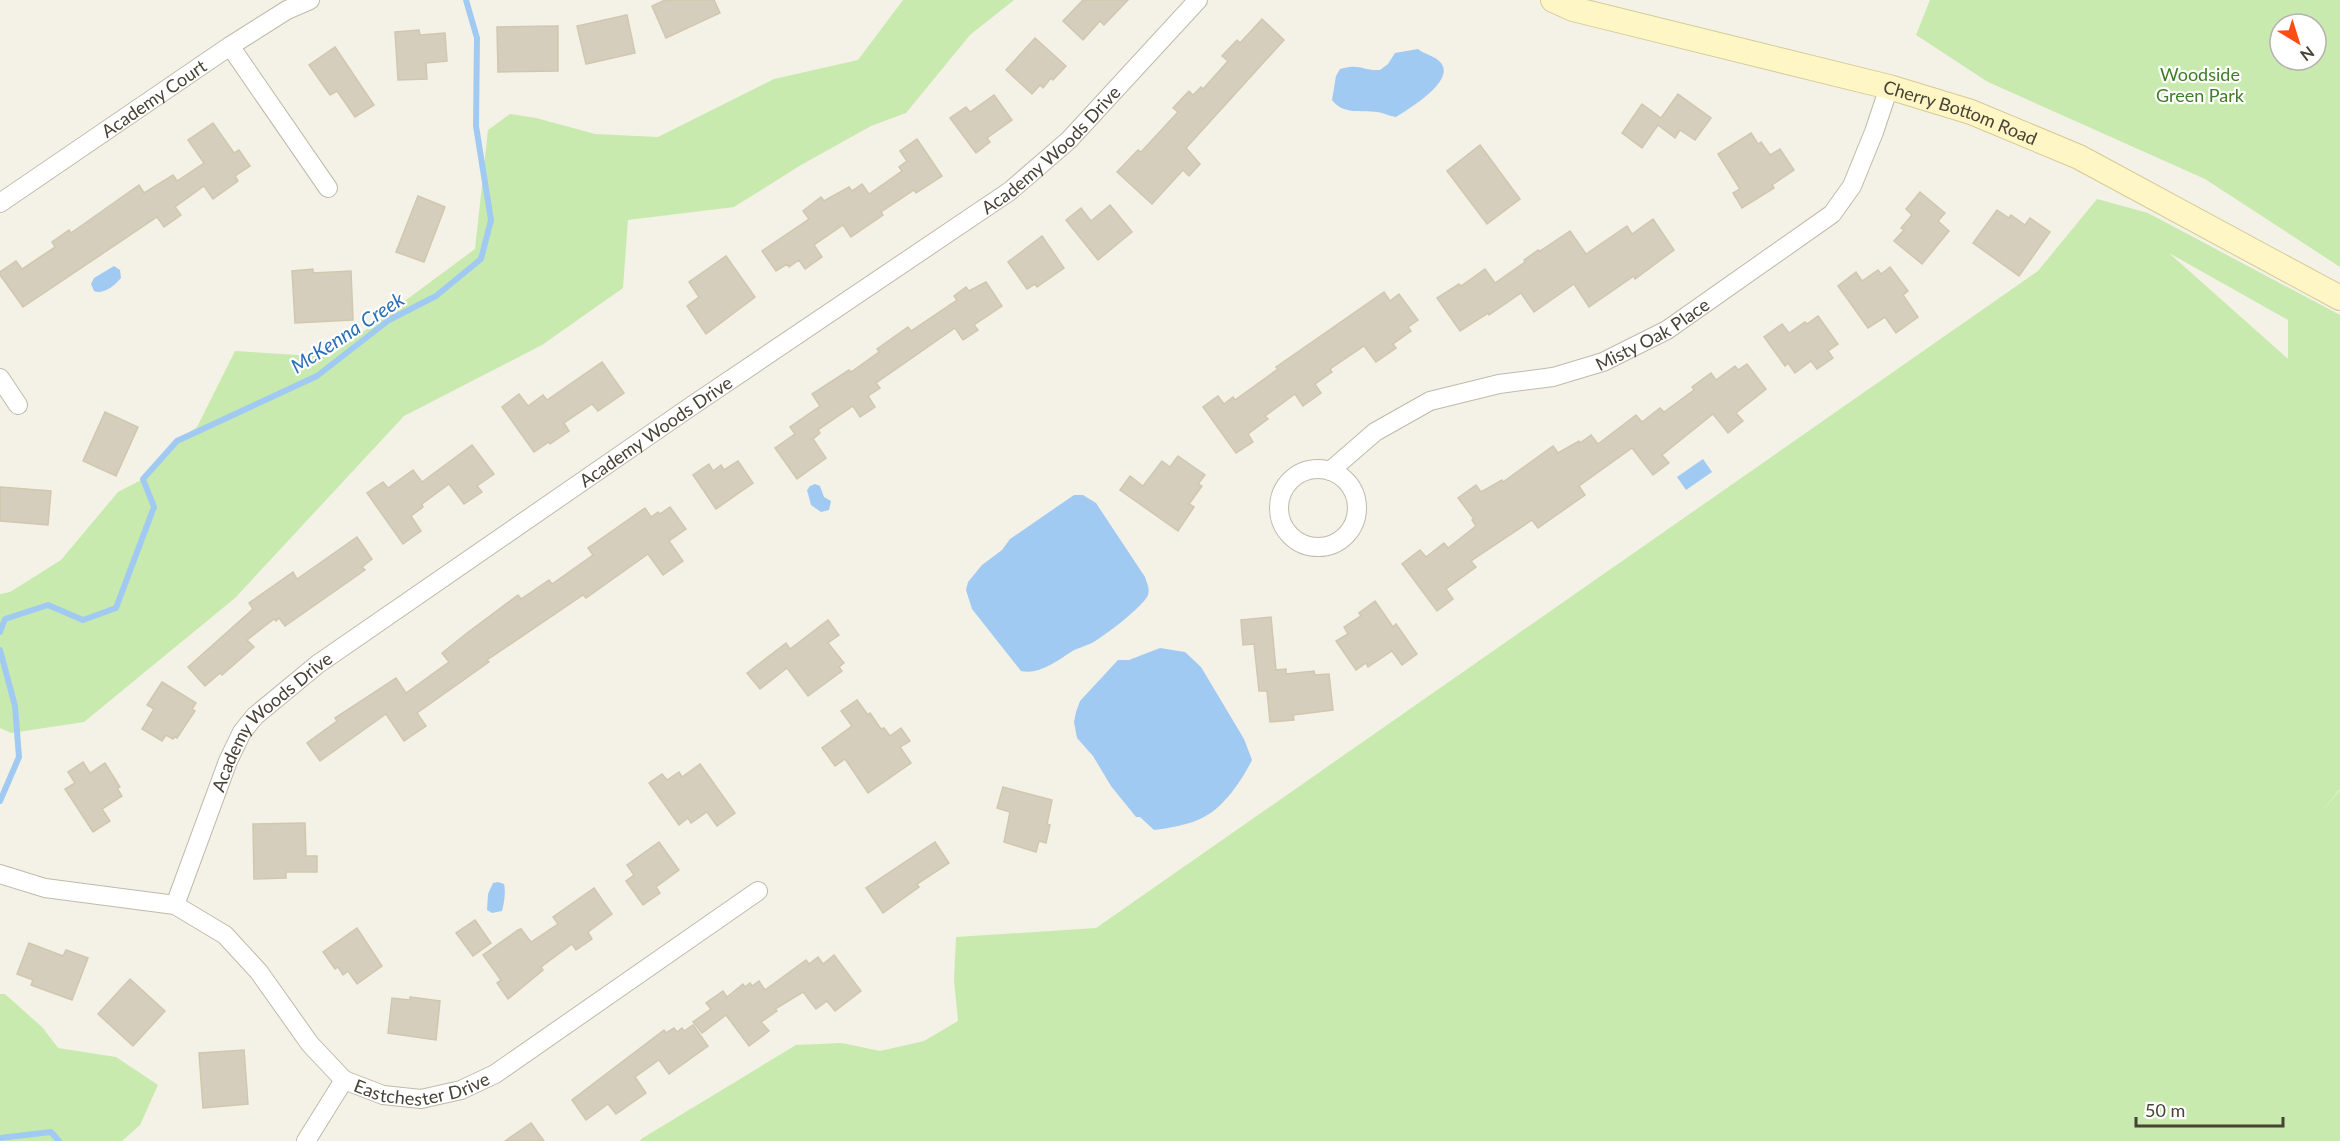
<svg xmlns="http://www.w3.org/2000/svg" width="2340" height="1141" font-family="Lato,sans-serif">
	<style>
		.green { fill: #c9eaae; fill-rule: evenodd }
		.water { fill: #a1caf3 }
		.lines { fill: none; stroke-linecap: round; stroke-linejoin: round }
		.stream { stroke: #a1caf3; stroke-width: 6 }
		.building { fill: #d6cebc; stroke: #d1c7af; stroke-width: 1.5 }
		.minor-casing { stroke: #c0baa9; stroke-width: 20 }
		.secondary-casing { stroke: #d6ca95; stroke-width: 26 }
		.minor { stroke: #fff; stroke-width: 18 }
		.secondary { stroke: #fff6c6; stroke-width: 24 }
		.labels { text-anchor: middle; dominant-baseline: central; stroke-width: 4.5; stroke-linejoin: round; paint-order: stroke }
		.park-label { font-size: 18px; fill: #3f7c26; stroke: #fff }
		.street-label { font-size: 18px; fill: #474235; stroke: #fff }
		.water-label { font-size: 20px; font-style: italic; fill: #2a6fb8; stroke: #fff }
	</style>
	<rect width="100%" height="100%" fill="#f4f1e7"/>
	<g class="green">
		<path d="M903,0H1014L970,35L906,113L871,126L801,165L734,207L628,220L623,288L542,345L404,416L235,598L84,722L11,733L0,728V594L10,592L61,560L118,492L143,479L177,441L197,427L235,351L329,357L475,249L488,130L510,114L536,118L595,134L658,137L774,79L858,60Z"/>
		<path d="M1930,0H2340V267L2205,179L1988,82L1916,35ZM2280,24H2316V60H2280Z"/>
		<path d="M2097,199L2148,213L2340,315V789L2319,815L2340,790V1141H640L641,1139L796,1045L842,1043L880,1051L924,1041L958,1021L954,980L956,937L1096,928L2038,271ZM2169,253L2288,320V358H2287Z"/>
		<path d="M0,994H5L43,1028L58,1048L116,1057L158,1085L140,1125L122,1141H0Z"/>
	</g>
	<g class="water">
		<path d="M1418,49C1424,54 1432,55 1438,60C1461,78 1409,109 1396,117C1389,116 1384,113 1377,112C1361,110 1343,115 1332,100L1336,76L1340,69C1362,63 1361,71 1380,70L1388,64L1395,53Z"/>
		<path d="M114,266L120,270L121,278C115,285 104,295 94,291L91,284L94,278Z"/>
		<path d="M1703,459L1712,472L1686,490L1677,477Z"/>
		<path d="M815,484L820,486L824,497L831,501L829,510L821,512L811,505L807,490L810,486Z"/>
		<path d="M1074,495H1083L1096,503L1145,577C1147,583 1150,589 1148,595C1143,607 1104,636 1092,643C1086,646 1077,648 1071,652C1057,661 1039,675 1021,671L972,609L966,590L968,582L982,565L1002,550L1010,539Z"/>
		<path d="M1160,648L1185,652L1201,667L1244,739L1252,760C1242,780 1225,806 1204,817C1189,825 1170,828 1154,830L1140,817H1136L1111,786L1093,756L1077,738L1074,722L1076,712L1080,701L1118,660H1129Z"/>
		<path d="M498,882L504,884C506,892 504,903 502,911L492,913L487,910L488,894L493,883Z"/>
	</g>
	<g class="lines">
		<g class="stream">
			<path d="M0,632L5,619L48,605L83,620L116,608L154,507L143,479L177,441L317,376L389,320L436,296L481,259L491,220L476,126L477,38L466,0"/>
			<path d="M0,650L15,706L19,757L0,801"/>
			<path d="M0,1138L51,1132L59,1141"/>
		</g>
	</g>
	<g class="building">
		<path d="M665,0H714L720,13L666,38L652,6Z"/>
		<path d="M1083,0H1128L1104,25L1100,21L1083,40L1063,21Z"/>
		<path d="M627,15L635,53L586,64L577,26Z"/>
		<path d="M1262,19L1284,40L1186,148L1200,164L1189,176L1183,170L1152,204L1117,172L1138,150L1141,152L1178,112L1173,108L1189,91L1193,95L1201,87L1203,89L1228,61L1222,56L1237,40L1240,43Z"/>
		<path d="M558,26V71L498,72L497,27Z"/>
		<path d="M419,30L420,35L445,33L447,61L426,63L427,79L398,80L395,32Z"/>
		<path d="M1035,38L1066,66L1053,80L1051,78L1043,88L1040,85L1032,94L1006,70Z"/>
		<path d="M335,47L374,105L355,117L337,91L330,95L309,65Z"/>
		<path d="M1678,94L1711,118L1695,140L1680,130L1675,138L1658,125L1642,148L1622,133L1642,104L1661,118Z"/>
		<path d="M994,95L1012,120L987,138L990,142L976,153L950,118L966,107L970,112Z"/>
		<path d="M213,123L234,153L239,150L250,166L235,176L238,181L213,199L204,186L175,207L181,215L164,227L157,217L23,307L0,275V272L16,261L22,269L55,247L52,242L69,230L71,233L139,185L144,193L173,175L177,181L204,163L188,140Z"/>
		<path d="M1751,133L1758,144L1761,142L1770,155L1780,149L1794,170L1772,185L1774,188L1742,208L1733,193L1740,189L1718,154Z"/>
		<path d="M917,139L942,176L916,193L914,190L881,212L883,215L851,237L843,225L814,245L822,257L805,269L799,260L789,267L787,264L776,271L762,251L809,219L803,211L821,197L824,201L849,187L852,191L862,184L869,194L902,171L899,167L907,161L900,151Z"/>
		<path d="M1480,145L1520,199L1487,224L1447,171Z"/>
		<path d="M1920,192L1945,213L1938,221L1949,231L1922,264L1894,241L1904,230L1901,228L1912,215L1906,209Z"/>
		<path d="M418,196L445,207L424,262L396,252Z"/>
		<path d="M1110,205L1132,232L1098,260L1066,220L1081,208L1091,221Z"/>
		<path d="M1997,210L2009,218L2011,215L2025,225L2030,218L2050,232L2019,276L1973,243Z"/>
		<path d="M1653,219L1674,250L1635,279L1634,276L1589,307L1574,284L1534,312L1521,293L1489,315L1488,313L1460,331L1437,298L1459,284L1461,286L1485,269L1495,283L1525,262L1524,260L1538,250L1540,251L1570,231L1586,254L1627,226L1632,234Z"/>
		<path d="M1042,236L1064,268L1037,287L1035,284L1027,289L1008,262Z"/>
		<path d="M726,256L755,297L706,334L687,306L699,297L689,282Z"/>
		<path d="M1890,267L1908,291L1903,295L1918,317L1896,333L1885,317L1868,328L1838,286L1856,272L1862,281L1878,270L1881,274Z"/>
		<path d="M313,269V273L351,271L353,320L295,323L292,271Z"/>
		<path d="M986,282L1002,306L974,325L978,330L963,340L955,328L876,383L880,388L868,396L875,407L860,417L853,406L818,430L820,433L813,439L826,458L797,479L775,448L795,434L790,427L820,406L812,394L849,370L851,372L879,352L877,349L908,327L911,331L957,300L954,296L966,287L969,291Z"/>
		<path d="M1384,292L1390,301L1399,294L1418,320L1408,327L1411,331L1393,344L1396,348L1376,362L1364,346L1330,369L1332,372L1315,384L1321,393L1303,406L1295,394L1265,416L1268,419L1248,434L1253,442L1236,453L1203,407L1218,396L1224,404L1233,397L1235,400L1278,369L1276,367Z"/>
		<path d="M1818,316L1838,344L1828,351L1833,358L1817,369L1811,361L1795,373L1788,363L1785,366L1764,337L1782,324L1789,333L1805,322L1807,324Z"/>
		<path d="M602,362L624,393L598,411L592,404L564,423L569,431L550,444L549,442L534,452L502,407L519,394L528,406L543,395L547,400Z"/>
		<path d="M1747,364L1766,389L1736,413L1743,421L1728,433L1713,414L1662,455L1669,463L1653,475L1632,448L1579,486L1585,495L1538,528L1532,520L1471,561L1476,567L1446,589L1453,599L1437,611L1402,564L1420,550L1426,557L1444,543L1448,548L1476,526L1472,520L1474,519L1458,498L1476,485L1481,492L1502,480L1503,482L1553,446L1558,453L1579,441L1580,443L1591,435L1598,444L1636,415L1642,422L1660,408L1664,412L1694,390L1692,387L1711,373L1716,380L1735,366L1738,370Z"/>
		<path d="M105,412L138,427L116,476L83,461Z"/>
		<path d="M472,445L494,474L477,486L482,492L464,504L449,484L422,504L423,507L411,516L421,531L403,544L367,493L383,482L388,488L413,470L422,482Z"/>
		<path d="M1178,456L1205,475L1198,484L1202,486L1189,504L1194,507L1178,531L1120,490L1130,476L1143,486L1162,461L1170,467Z"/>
		<path d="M738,461L753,483L716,509L693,475L709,464L713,471L721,465L724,470Z"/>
		<path d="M0,487L51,491L48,525L0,521Z"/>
		<path d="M670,507L686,529L669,541L683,561L663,575L648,554L586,598L583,595L487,660L489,662L417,713L426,726L404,741L386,714L320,761L307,743L337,721L335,718L396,678L406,693L449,662L442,653L467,633L518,595L521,599L549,580L552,584L593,555L588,548L645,508L651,517L658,512L660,514Z"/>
		<path d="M357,537L372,559L362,567L365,570L285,626L279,618L276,621L274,619L247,640L254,647L222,675L220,673L205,686L188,667L253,609L249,603L293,572L297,579Z"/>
		<path d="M1375,601L1393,627L1396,624L1417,654L1402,665L1392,651L1368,667L1366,663L1356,670L1336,641L1348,634L1344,627L1361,616L1359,613Z"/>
		<path d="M1271,617L1276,670L1286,669V674L1314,671L1315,675L1329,674L1333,710L1293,715L1294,720L1270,722L1267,691H1259L1254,644L1243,645L1241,620Z"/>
		<path d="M828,620L839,635L828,643L844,663L839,667L842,671L808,696L787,668L760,689L747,673L786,643L790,649Z"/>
		<path d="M162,682L196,703L192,709L195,711L177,738L175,737L173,739L166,735L162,741L142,729L154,709L147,705Z"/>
		<path d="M857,700L868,715L870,713L881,729L884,728L890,736L901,728L910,741L900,747L911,763L868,793L845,759L835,766L822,748L852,726L841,711Z"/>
		<path d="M83,762L90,773L105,763L120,787L117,788L122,796L102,809L110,821L93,832L65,789L75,783L68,772Z"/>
		<path d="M700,764L735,813L717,826L707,812L691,823L688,818L679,825L649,783L662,774L667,780L679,772L682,777Z"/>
		<path d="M1003,787L1052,800L1047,824L1050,825L1046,843L1039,841L1036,852L1004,842L1010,812L997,808Z"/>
		<path d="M305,823L306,856H317V872H286V878L254,879L253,824Z"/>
		<path d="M659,842L679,870L656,887L660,893L643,905L626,881L634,875L627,865Z"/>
		<path d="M935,842L949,863L917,884L919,887L883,913L866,888Z"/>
		<path d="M594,888L612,914L588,932L592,939L576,950L572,944L541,967L543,970L508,999L497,983L501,980L483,955L518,930L521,929L531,942L558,924L553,917Z"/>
		<path d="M475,920L491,943L473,956L456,933Z"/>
		<path d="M357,928L382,966L357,984L348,971L343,975L338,967L335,969L323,952Z"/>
		<path d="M29,943L63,956L66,950L88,958L72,1000L31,985L33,980L17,974Z"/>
		<path d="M834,955L861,991L835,1011L827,1001L816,1009L803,992L775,1009L777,1011L761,1022L769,1031L749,1046L726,1015L702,1033L693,1022L711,1009L706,1003L723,991L727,997L743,984L745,987L750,983L752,986L759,981L765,990L806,960L809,964L818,957L823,964Z"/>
		<path d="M130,979L165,1011L133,1046L98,1014Z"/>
		<path d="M410,997L440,1001L436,1040L388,1033L392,998L410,1000Z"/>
		<path d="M693,1025L708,1046L669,1074L659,1060L635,1077L646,1093L616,1114L608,1104L586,1120L572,1100L664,1030L666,1033L674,1028L677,1032L682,1028L684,1031Z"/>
		<path d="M244,1050L248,1104L203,1108L199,1053Z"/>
		<path d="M531,1123L544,1141H505Z"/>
	</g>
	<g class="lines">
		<defs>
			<g id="minor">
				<path d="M230,46L328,188"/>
				<path id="s1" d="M0,203L230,46L287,10L310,0"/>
				<path d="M0,378L18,405"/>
				<circle cx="1318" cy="508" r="39"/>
				<path id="s2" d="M1330,471L1375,432L1430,401L1499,384L1553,377L1603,362L1667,330L1832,214L1852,186L1874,132L1889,87"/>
				<path id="s3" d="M0,874L45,888L175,905L225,935L259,972L310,1044L344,1080L383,1095L421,1099L461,1090L495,1074L758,891"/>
				<path id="s4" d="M175,905L228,761L242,732L255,716L318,664L693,405L1010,191L1069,140L1198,0"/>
				<path d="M306,1141L344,1080"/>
			</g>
			<g id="secondary">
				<path id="s5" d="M1553,0L1573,9L1889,87L1971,112L2079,157L2340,298"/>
			</g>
		</defs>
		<use href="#minor" class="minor-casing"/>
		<use href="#secondary" class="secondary-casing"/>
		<use href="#minor" class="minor"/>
		<use href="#secondary" class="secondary"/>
	</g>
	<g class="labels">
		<g class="park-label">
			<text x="2200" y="74">Woodside<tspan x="2200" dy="21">Green Park</tspan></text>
		</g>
		<g class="street-label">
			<text stroke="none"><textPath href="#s1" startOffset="186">Academy Court</textPath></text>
			<text stroke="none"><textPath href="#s5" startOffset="423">Cherry Bottom Road</textPath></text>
			<text stroke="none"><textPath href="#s4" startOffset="1184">Academy Woods Drive</textPath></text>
			<text stroke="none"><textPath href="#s2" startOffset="357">Misty Oak Place</textPath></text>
			<text stroke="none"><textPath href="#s4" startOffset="698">Academy Woods Drive</textPath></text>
			<text stroke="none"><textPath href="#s4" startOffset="212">Academy Woods Drive</textPath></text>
			<text stroke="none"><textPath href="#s3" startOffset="506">Eastchester Drive</textPath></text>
		</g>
		<g class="water-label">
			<text transform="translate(347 332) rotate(-33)">McKenna Creek</text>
		</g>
	</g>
	<g transform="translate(2298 42) rotate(142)"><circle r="28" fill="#ffffff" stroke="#b5b3ae" stroke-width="1.5"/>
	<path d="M0-4.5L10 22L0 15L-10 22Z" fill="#ff4c13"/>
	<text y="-9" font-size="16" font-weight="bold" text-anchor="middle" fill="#474235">N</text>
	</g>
	<path d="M2136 1117v9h147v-9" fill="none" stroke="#474235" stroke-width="3"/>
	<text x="2145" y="1117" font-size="18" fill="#474235" stroke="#ffffff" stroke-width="4.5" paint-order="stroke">50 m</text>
</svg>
